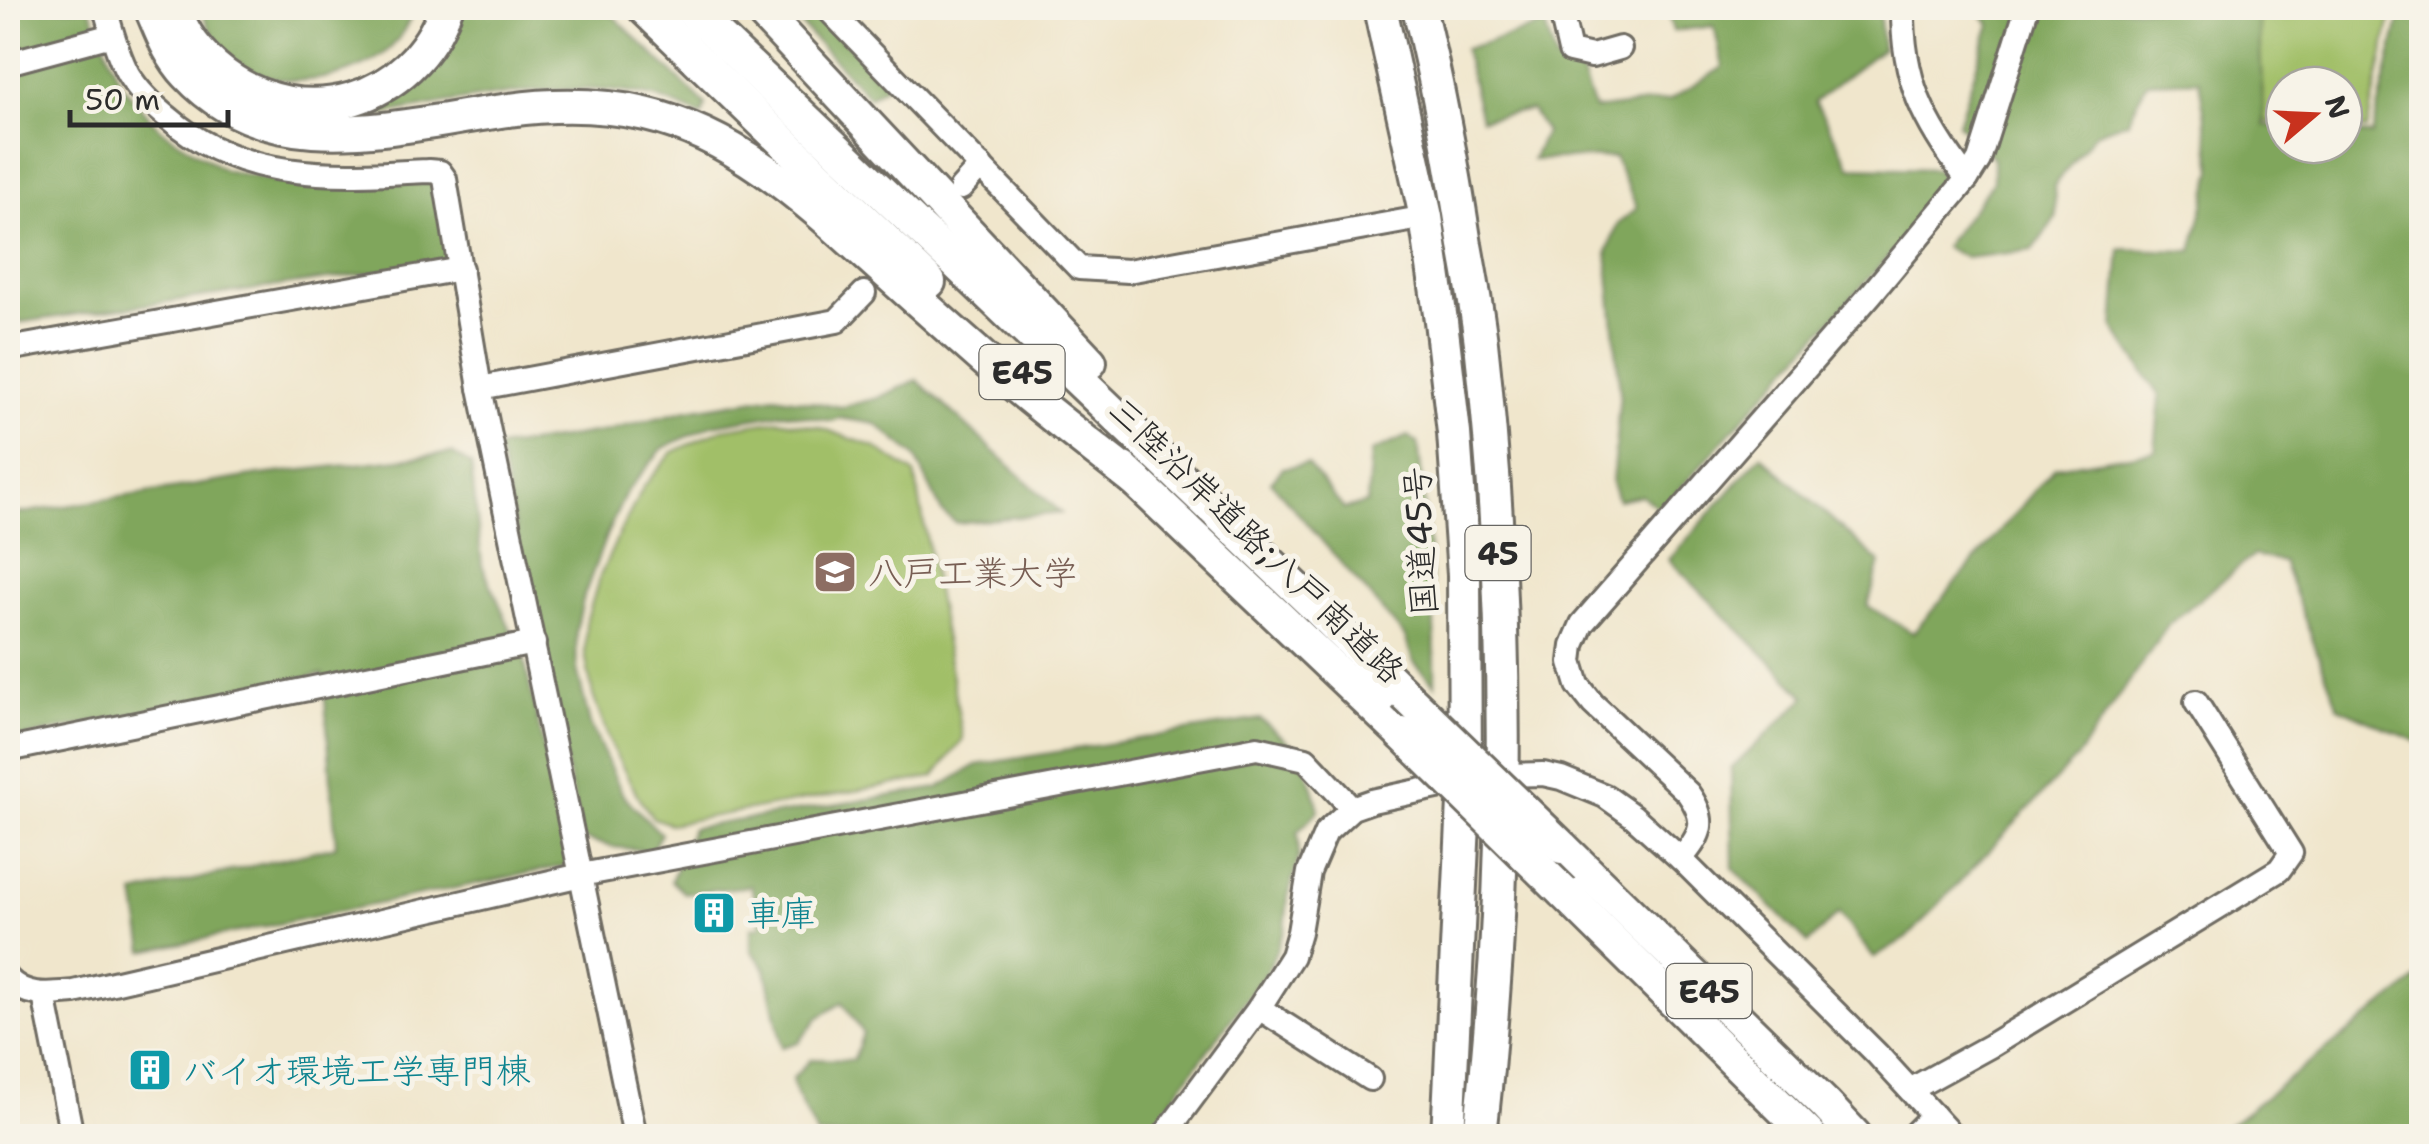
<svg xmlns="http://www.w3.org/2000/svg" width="2429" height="1144" font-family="'Shantell Sans','Klee One',sans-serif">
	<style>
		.green { fill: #a1bf67; stroke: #667549; stroke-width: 2.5 }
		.forest { fill: #80a65c; stroke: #566844; stroke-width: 2.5 }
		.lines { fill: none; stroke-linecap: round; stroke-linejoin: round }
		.minor-casing { stroke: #706c63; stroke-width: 28 }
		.highway-casing { stroke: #706c63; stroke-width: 38 }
		.minor { stroke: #fff; stroke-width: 22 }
		.highway { stroke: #fff; stroke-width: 32 }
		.highway-bridge-casing { stroke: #706c63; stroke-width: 38; stroke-linecap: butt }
		.highway-bridge { stroke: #fff; stroke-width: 32 }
		.labels { text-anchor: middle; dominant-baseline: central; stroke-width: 10; stroke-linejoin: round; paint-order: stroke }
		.shield { fill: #f7f3e8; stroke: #686764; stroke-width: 2.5 }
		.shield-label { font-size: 32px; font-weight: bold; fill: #2b2b2b }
		.street-label { font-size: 35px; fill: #2b2b2b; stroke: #f7f3e8 }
		.education-label { font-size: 35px; fill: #785e54; stroke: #f7f3e8; text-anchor: start }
		.culture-label { font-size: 35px; fill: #0d838f; stroke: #f7f3e8; text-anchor: start }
	</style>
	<rect width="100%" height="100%" fill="#f7f3e8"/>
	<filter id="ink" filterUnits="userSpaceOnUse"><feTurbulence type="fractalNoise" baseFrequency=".01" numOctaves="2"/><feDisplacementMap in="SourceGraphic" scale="20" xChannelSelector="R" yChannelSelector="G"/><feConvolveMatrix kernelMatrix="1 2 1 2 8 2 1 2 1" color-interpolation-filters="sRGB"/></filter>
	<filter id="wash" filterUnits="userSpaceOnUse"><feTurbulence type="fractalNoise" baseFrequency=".0048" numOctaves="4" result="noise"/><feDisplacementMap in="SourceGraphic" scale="40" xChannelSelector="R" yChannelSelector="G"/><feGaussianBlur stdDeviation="2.25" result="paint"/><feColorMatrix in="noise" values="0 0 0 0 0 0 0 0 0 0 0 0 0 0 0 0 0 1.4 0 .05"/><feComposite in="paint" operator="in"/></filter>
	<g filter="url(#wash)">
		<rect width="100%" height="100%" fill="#f0e6cc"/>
		<g class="green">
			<path d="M2244,8H2393L2367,130L2344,128V85H2284V123L2245,120Z"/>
			<path d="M779,420L819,427L875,447L915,474L963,739L934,777L670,824L653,818L639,798L612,748L593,696L585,654L586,622L600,576L620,532L644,486L673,452L722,429Z"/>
		</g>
		<g class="forest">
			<path d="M8,8H90L121,84L160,129L224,170L300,186L435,182L450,262L8,324Z"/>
			<path d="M201,8H415C410,19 404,32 396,42C368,76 293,92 253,71C227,58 209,35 201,8Z"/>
			<path d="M462,8H605L706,105L702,116C683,109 663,98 644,95C553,78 458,102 368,117V106Z"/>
			<path d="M785,8H813L887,85L869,97Z"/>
			<path d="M1667,8H1880L1882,49L1815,101L1851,167L1936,169L1950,188L1661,510L1642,495L1618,500L1612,483L1620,392L1607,252L1618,224L1637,208L1614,157L1532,160L1545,132L1531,110L1481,119L1464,49L1545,25L1556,61L1581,71L1594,110L1670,100L1723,67L1714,26L1673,31Z"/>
			<path d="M1975,8H2258L2264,125L2284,127V145H2344V133L2372,135L2402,8H2421V757L2420,743L2338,707L2283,562L2254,555L2169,624L2078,756L1907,938L1874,958L1839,913L1808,943L1733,868L1731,769L1806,697L1669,560L1761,455L1880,563L1868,606L1913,633L2055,467L2155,451L2160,396L2114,328L2120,249L2192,251L2213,170L2199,80L2147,82L2128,121L2095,133L2054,186L2056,217L2033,250L1966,258L1944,247L1993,181V158L1958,124L1990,24Z"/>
			<path d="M917,380L1061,513L956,523L942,512L915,456L876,424L839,418L832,421L784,413L712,425L663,448L627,491L606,536L584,596L576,631L577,669L590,724L623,795L661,834L651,851L613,847L582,839L498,448L607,431L687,410L775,396L842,407L878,398Z"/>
			<path d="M1408,436L1418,443C1427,524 1436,603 1435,685L1413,661L1405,637L1271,482L1283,468L1307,464L1344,509L1367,503L1371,452Z"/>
			<path d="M452,453L471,465L482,565L524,659L569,865L144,951L135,894L336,846L323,674L8,741V523L9,515L259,475Z"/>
			<path d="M1260,719L1298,750L1313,787L1319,810L1298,832L1299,856L1288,897L1285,930L1267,971L1144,1136H817C809,1116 796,1100 792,1079L811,1059L854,1060L863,1033L843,1002L818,1018L799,1042L782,1047L766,969L751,950V928L761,926L751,886L684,893L671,881L692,828L938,788L977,765Z"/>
			<path d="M2421,976V1136H2215Z"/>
		</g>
	</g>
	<g filter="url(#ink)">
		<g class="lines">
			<defs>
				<g id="minor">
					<path d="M105,8C111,29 117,54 128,74C138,91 155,107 170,119C243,183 339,176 429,171L440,172L445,179L480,388L635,1136"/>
					<path d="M827,8L1079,268L1128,271L1426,217"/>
					<path d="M1560,8L1570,51L1592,56L1620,48"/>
					<path d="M1903,8C1902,80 1924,123 1967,179"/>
					<path d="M8,63L112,35"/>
					<path d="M961,188L981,166"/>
					<path d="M8,349L461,269"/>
					<path d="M480,388L837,321L864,293"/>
					<path d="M8,750L534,643"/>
					<path d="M1681,859C1702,834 1708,821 1688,793L1593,704L1578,685L1571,662L1573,645L1582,624L1871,294L1967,179L1979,160L2027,8"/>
					<path d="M8,979C26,998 50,994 74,992L581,875L1257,748L1306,759L1352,808"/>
					<path d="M44,995L72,1136"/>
					<path d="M1259,1008L1370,1079"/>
					<path d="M1910,1090L1990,1046L2279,870L2291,853L2196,702"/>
					<path d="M1164,1136L1259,1008L1292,956L1299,932L1309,872L1326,832L1352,808L1372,801L1465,781L1504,775L1543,774L1561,778L1605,796L1633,816L1681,859L1877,1054L1952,1136"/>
					<path d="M1912,1136L1933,1115"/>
				</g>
				<g id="highway">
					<path d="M151,8C161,31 169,55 187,74C272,166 402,124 509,110C553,104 601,104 645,114C732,134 801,195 866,254C905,289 944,324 984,359C1033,402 1086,442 1137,482"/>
					<path d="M175,8C182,35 202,58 224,75C304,134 413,102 446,8"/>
					<path d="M644,8L929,282"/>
					<path d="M689,8L1317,608L1405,695"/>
					<path d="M758,8L1090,362"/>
					<path d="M1380,8L1426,217L1441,321L1454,433L1464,575L1465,781L1448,1136"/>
					<path d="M1419,8C1438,86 1453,166 1465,245C1471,278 1477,310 1481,343C1510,606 1510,873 1480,1136"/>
					<path d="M1123,469L1402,734"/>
					<path d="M1562,847L1825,1104L1855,1136"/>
					<path d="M1563,892L1810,1136"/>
				</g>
			</defs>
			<use href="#minor" class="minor-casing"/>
			<use href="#highway" class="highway-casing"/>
			<use href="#minor" class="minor"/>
			<use href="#highway" class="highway"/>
			<defs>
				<g id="highway-bridge">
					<path d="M1405,695L1562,847"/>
					<path d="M1402,734L1563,892"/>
				</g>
			</defs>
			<use href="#highway-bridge" class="highway-bridge-casing"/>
			<use href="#highway-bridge" class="highway-bridge"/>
		</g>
	</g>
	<defs>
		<symbol id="university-square" viewBox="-11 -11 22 22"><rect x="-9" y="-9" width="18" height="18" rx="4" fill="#8d6e63" stroke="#f7f3e8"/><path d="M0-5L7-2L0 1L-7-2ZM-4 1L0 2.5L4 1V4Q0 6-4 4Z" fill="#fff"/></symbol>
		<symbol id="building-square" viewBox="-11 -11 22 22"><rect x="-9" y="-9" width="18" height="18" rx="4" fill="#0f9aa8" stroke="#f7f3e8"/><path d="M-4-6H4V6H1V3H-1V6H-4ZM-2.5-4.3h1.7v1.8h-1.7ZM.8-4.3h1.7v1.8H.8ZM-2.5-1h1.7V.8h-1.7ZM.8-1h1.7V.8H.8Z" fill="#fff"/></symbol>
	</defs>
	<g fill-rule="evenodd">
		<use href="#university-square" x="810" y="547" width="50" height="50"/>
		<use href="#building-square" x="689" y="888" width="50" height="50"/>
		<use href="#building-square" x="125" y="1045" width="50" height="50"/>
	</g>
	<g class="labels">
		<g class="shield">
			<rect x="979.5" y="345" width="85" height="54" rx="8"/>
			<rect x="1465.5" y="526" width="65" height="54" rx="8"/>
			<rect x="1666.5" y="964" width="85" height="54" rx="8"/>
		</g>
		<g class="shield-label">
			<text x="1022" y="372">E45</text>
			<text x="1498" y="553">45</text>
			<text x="1709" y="991">E45</text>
		</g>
		<g class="street-label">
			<text transform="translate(1257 540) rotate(44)">三陸沿岸道路;八戸南道路</text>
			<text transform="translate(1420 541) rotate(-93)">国道45号</text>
		</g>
		<g class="education-label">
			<text x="868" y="572">八戸工業大学</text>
		</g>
		<g class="culture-label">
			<text x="746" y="913">車庫</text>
			<text x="182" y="1070">バイオ環境工学専門棟</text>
		</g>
	</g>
	<rect width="2429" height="1144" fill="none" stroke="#f7f3e8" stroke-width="40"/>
	<g transform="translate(2314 115) rotate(71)"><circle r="48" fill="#f7f3e8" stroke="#a5a39c" stroke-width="2.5"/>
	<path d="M0-8L18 38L0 25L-18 38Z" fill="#c8321e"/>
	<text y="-15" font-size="28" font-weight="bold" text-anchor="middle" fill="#2b2b2b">N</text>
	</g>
	<path d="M70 110v15h158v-15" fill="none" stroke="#2b2b2b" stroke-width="5"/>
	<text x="85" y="110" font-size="30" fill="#2b2b2b" stroke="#f7f3e8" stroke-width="8" paint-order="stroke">50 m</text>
</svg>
